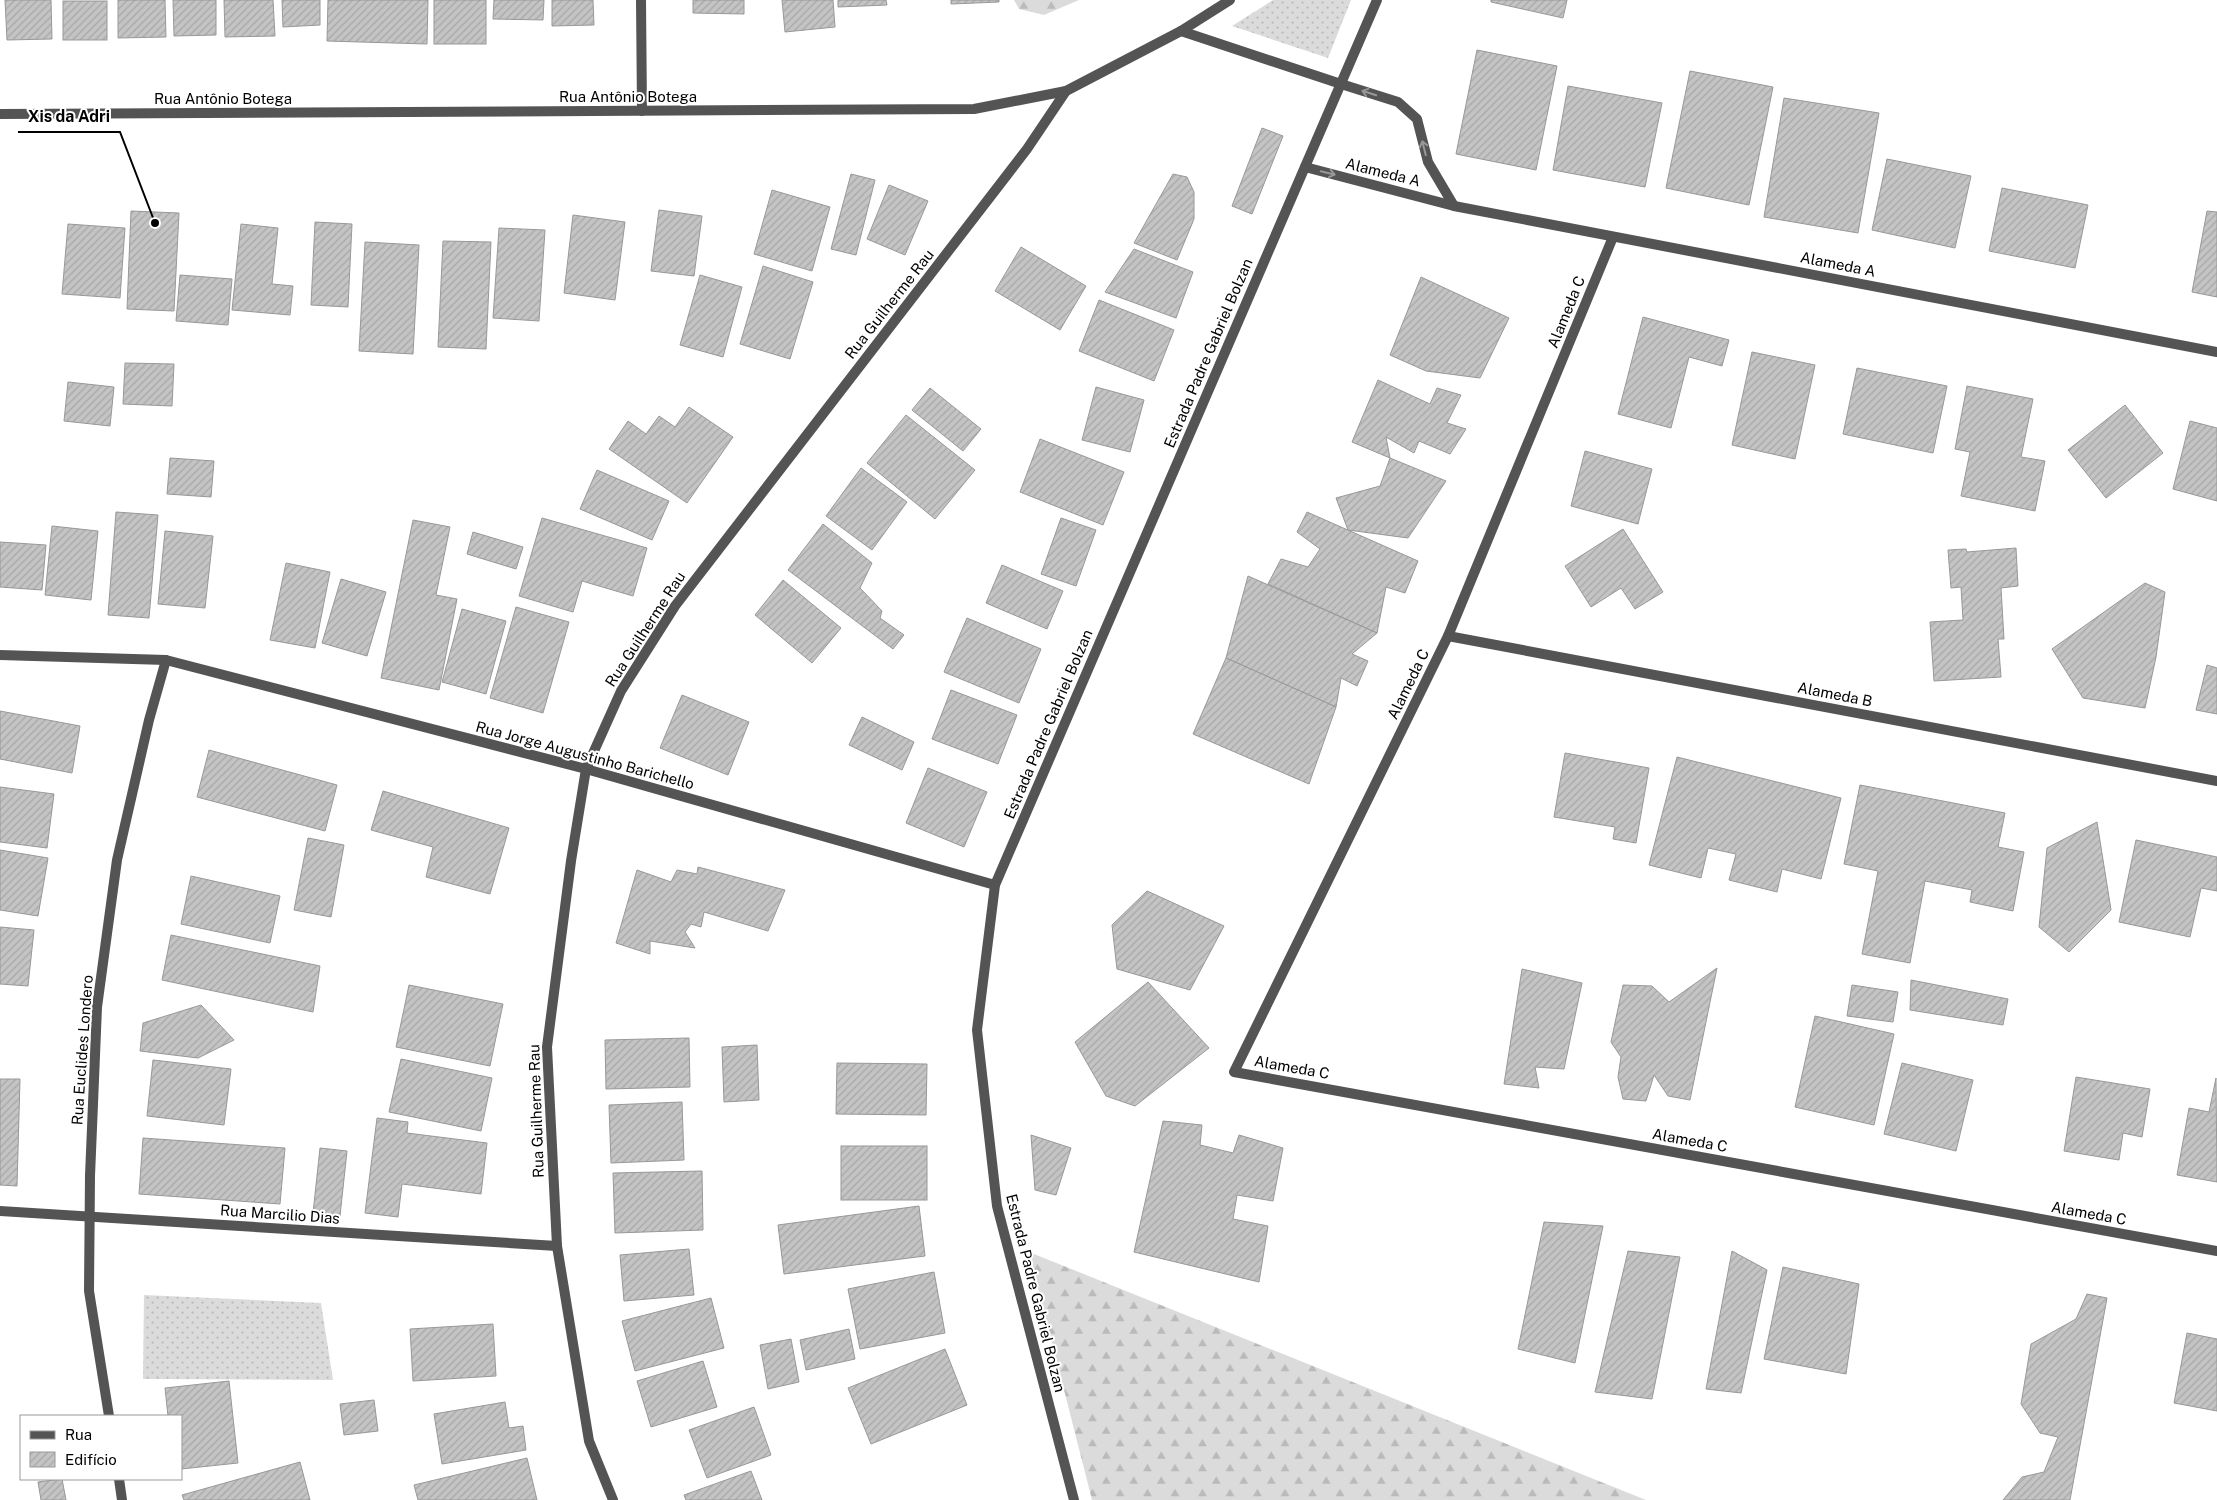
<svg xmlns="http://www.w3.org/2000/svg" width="2217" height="1500" font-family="'Public Sans',sans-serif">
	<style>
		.grass { fill: url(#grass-dots) }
		.forest { fill: url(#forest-firs) }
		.building { fill: url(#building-hatch); stroke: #989898 }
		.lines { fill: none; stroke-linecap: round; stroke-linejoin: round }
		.service { stroke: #545454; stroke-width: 10 }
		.minor { stroke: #545454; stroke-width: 10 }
		.tertiary { stroke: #545454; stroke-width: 10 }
		.oneway { stroke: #989898 }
		.labels { text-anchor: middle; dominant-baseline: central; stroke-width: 4; stroke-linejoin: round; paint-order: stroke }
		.street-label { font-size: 15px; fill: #000; stroke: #fff }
		.leader { fill: none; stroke: #000; stroke-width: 2 }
		.callout-dot { fill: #000; stroke: #fff; stroke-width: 2 }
		.callout-label { font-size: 16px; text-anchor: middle; font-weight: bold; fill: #000; stroke: #fff; stroke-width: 4; stroke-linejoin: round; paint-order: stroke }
	</style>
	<defs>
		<pattern id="grass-dots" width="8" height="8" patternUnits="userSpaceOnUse" patternTransform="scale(1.25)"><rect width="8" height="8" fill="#dbdbdb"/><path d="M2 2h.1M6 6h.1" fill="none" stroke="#bababa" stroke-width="1.8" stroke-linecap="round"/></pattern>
		<pattern id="forest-firs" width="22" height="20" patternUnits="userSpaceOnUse" patternTransform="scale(1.25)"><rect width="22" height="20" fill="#dbdbdb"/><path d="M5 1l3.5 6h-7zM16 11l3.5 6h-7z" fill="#bababa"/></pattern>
		<pattern id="building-hatch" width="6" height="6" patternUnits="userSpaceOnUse" patternTransform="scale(1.25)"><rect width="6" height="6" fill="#c4c4c4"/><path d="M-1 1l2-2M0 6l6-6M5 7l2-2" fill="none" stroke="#a7a7a7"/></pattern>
	</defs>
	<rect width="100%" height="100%" fill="#fff"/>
	<g class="grass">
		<path d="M1273,0H1351L1328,58L1232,26Z"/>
		<path d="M144,1295L321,1303L333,1380L143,1379Z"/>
	</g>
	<g class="forest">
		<path d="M1014,0H1079L1044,15L1019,9Z"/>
		<path d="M1029,1252L1646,1500H1092Z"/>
	</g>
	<g class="building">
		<path d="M5,0H51L52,39L7,40Z"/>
		<path d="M118,0H165L166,37L118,38Z"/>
		<path d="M173,0H216V35L174,36Z"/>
		<path d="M224,0H273L275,36L225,37Z"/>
		<path d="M282,0H320V25L283,27Z"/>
		<path d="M328,0H428L427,44L327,41Z"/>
		<rect x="434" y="0" width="52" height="44"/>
		<path d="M494,0H544L543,20L493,19Z"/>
		<path d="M552,0H593L594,25L552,26Z"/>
		<path d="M693,0H744V14L693,13Z"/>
		<path d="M782,0H833L835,27L785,32Z"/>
		<path d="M838,0H886L887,5L838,7Z"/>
		<path d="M951,0H999V2L951,4Z"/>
		<path d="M1491,0H1567L1563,18L1491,2Z"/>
		<rect x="63" y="1" width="44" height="39"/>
		<path d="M1477,50L1557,66L1536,170L1456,154Z"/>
		<path d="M1690,71L1773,87L1749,205L1666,188Z"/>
		<path d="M1568,86L1662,103L1645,187L1553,170Z"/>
		<path d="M1784,98L1879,113L1858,233L1764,217Z"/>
		<path d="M1262,128L1283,136L1252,214L1232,206Z"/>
		<path d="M1887,159L1971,176L1955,248L1872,230Z"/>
		<path d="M851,174L875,180L856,255L831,249Z"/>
		<path d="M1173,174L1187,177L1194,192V219L1177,260L1134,243Z"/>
		<path d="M889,185L928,201L905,255L867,239Z"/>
		<path d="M2002,188L2088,205L2075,268L1989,251Z"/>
		<path d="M772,190L830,207L812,271L754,254Z"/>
		<path d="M659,210L702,216L694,276L651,271Z"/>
		<path d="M131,211L179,213L174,311L127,309Z"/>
		<path d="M2207,211L2217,212V297L2192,292Z"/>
		<path d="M573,215L625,222L615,300L564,293Z"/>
		<path d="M315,222L352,224L348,307L311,305Z"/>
		<path d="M68,224L125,228L120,298L62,294Z"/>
		<path d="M241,224L278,228L272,284L293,286L290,315L232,310Z"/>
		<path d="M499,228L545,230L539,321L493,318Z"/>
		<path d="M443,241L491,242L486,349L438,347Z"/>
		<path d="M365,242L419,245L413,354L359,351Z"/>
		<path d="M1021,247L1086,286L1060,330L995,291Z"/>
		<path d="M1134,249L1193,272L1176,318L1105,292Z"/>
		<path d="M763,266L813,282L790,359L740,344Z"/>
		<path d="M180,275L232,279L228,325L176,321Z"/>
		<path d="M700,275L742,287L723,357L680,345Z"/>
		<path d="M1421,277L1509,318L1480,378L1426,371L1390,355Z"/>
		<path d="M1099,300L1174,330L1154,381L1079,351Z"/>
		<path d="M1643,317L1729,340L1722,366L1689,357L1671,428L1618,414Z"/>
		<path d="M1752,352L1815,365L1795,459L1732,445Z"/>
		<path d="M125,363L174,364L172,406L123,404Z"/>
		<path d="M1857,368L1947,386L1933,453L1843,434Z"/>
		<path d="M1378,380L1430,404L1437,388L1461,395L1447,423L1466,429L1450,454L1419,441L1414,453L1386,437L1390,458L1352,442Z"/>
		<path d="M68,382L114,387L110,426L64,421Z"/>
		<path d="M1967,386L2033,399L2021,457L2045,461L2035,511L1961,496L1970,452L1955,449Z"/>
		<path d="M1096,387L1144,400L1130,452L1082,440Z"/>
		<path d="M930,388L981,429L963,451L912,410Z"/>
		<path d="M2125,405L2163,453L2106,498L2068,450Z"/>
		<path d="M689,407L733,437L687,503L609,449L628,421L646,434L659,416L675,427Z"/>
		<path d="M906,415L975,470L935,519L867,463Z"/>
		<path d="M2190,421L2217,428V501L2173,489Z"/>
		<path d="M1040,439L1124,472L1103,525L1020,492Z"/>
		<path d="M1585,451L1652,469L1638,524L1571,506Z"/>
		<path d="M170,458L214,461L211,497L167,494Z"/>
		<path d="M1390,458L1446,481L1408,538L1348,530L1336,498L1380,486Z"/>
		<path d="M861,468L907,502L872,550L826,516Z"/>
		<path d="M597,470L669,501L652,540L580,509Z"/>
		<path d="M116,512L158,515L149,618L108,615Z"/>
		<path d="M1307,512L1418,561L1405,593L1386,587L1377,633L1268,584L1281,559L1308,567L1320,549L1297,532Z"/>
		<path d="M542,518L647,548L633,596L582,581L573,612L519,596Z"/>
		<path d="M1061,518L1096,530L1076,586L1041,574Z"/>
		<path d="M413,520L450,527L436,595L457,599L439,690L381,678Z"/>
		<path d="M823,524L872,563L860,588L882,611L880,618L904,635L893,649L788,570Z"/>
		<path d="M52,526L98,531L91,600L45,595Z"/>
		<path d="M1623,529L1663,592L1635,609L1621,588L1591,607L1565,566Z"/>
		<path d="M165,531L213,536L205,608L158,604Z"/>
		<path d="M473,532L523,547L516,569L467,554Z"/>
		<path d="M0,542L46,545L42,590L0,587Z"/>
		<path d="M2016,548L2018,586L2001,588L2004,639H1998L2001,677L1934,681L1930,622L1963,620L1961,587L1951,588L1948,550L1966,549L1967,552Z"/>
		<path d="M286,563L330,572L315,648L270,640Z"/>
		<path d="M1002,565L1063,591L1047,629L986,603Z"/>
		<path d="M1248,576L1377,633L1352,654L1368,661L1357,686L1341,678L1336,707L1226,658Z"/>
		<path d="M341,579L386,592L367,656L322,643Z"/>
		<path d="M783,580L841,628L812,663L755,615Z"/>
		<path d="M2145,583L2165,592L2156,657L2145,708L2083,698L2052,649Z"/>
		<path d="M516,607L569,622L543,713L490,698Z"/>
		<path d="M462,609L506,621L486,694L442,682Z"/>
		<path d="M967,618L1041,649L1019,703L944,672Z"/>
		<path d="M1226,658L1336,707L1309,784L1193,734Z"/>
		<path d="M2207,665L2217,668V714L2196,710Z"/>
		<path d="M951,690L1017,715L998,764L932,739Z"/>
		<path d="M682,695L749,722L728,775L660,748Z"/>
		<path d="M0,711L80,726L72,773L0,759Z"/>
		<path d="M862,717L914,742L902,770L849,745Z"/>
		<path d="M209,750L337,785L325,831L197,797Z"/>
		<path d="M1565,753L1649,768L1636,843L1613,839L1615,827L1554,817Z"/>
		<path d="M1677,757L1841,798L1821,879L1782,869L1777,892L1729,880L1736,854L1708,848L1701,878L1649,865Z"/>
		<path d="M928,768L987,792L964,847L906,823Z"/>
		<path d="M1860,785L2005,813L1998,847L2024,852L2013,911L1970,902L1972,890L1925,881L1910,963L1862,954L1878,871L1844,864Z"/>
		<path d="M0,787L54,794L47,848L0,842Z"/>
		<path d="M383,791L509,828L490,894L426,877L433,847L371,830Z"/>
		<path d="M2097,822L2111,910L2069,952L2039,927L2047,848Z"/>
		<path d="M308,838L344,845L331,917L294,910Z"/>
		<path d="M2136,840L2217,857V891L2201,888L2190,937L2119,922Z"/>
		<path d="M0,850L48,858L38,916L0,910Z"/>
		<path d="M698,867L785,890L768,931L704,912L701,927L691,924L685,932L695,948L650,941V954L616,943L637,870L671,882L677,870L697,874Z"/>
		<path d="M191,876L280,896L270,943L181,924Z"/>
		<path d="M1147,891L1224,926L1190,990L1117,969L1112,925Z"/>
		<path d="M0,927L34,930L28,986L0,984Z"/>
		<path d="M171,935L320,966L313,1012L162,980Z"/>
		<path d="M1717,968L1690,1100L1668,1096L1654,1075L1646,1101L1623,1099L1618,1077L1621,1057L1611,1042L1623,985L1652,986L1669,1002Z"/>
		<path d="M1522,969L1582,983L1564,1069L1535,1067L1539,1088L1504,1084Z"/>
		<path d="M1911,980L2008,999L2003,1025L1910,1010Z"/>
		<path d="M1148,982L1209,1048L1135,1106L1106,1096L1075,1042Z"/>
		<path d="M409,985L503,1004L490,1066L396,1047Z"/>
		<path d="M1852,985L1898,992L1893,1022L1847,1016Z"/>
		<path d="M201,1005L234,1040L198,1058L140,1051L143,1023Z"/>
		<path d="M1815,1016L1894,1034L1874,1125L1795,1107Z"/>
		<path d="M689,1038L690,1087L606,1089L605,1040Z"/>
		<path d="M757,1045L759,1100L724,1102L722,1047Z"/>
		<path d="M401,1059L492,1078L481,1131L389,1112Z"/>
		<path d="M153,1060L231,1069L224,1125L147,1116Z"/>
		<path d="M837,1063L927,1064L926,1115L836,1114Z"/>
		<path d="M1902,1063L1973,1080L1956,1151L1884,1134Z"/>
		<path d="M2076,1077L2150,1089L2142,1137L2123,1133L2119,1160L2064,1151Z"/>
		<path d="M2216,1078L2217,1182L2177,1175L2189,1108L2209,1112Z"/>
		<path d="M0,1079H20L17,1186L0,1185Z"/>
		<path d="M682,1102L684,1160L611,1163L609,1105Z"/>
		<path d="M377,1118L408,1122L407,1133L487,1143L481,1194L402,1184L398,1217L365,1213Z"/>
		<path d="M1163,1121L1202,1125L1200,1145L1233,1153L1239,1135L1283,1148L1273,1201L1237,1195L1233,1219L1268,1226L1259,1282L1134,1252Z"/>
		<path d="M1031,1135L1071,1148L1056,1195L1035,1190Z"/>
		<path d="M143,1138L285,1148L280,1204L139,1194Z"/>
		<rect x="841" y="1146" width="86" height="54"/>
		<path d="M320,1148L347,1151L340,1216L313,1213Z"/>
		<path d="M702,1171L703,1230L615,1233L613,1173Z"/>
		<path d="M919,1206L925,1256L784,1274L778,1225Z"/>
		<path d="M1544,1222L1603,1226L1575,1363L1518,1349Z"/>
		<path d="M689,1249L694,1295L624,1301L620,1255Z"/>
		<path d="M1628,1251L1680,1257L1652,1399L1595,1392Z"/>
		<path d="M1732,1251L1767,1270L1741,1393L1706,1389Z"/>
		<path d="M1783,1267L1859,1284L1846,1374L1764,1359Z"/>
		<path d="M934,1272L945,1333L860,1349L848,1289Z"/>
		<path d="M2087,1294L2107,1298L2070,1500H2003L2022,1477L2044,1472L2058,1437L2040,1433L2021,1404L2031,1344L2076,1319Z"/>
		<path d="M711,1298L724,1348L635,1371L622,1321Z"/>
		<path d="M493,1324L496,1376L413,1381L410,1329Z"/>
		<path d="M849,1329L855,1359L806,1370L800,1340Z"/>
		<path d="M2187,1333L2217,1339V1411L2174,1403Z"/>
		<path d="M791,1339L799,1382L768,1389L760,1345Z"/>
		<path d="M945,1349L967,1405L871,1444L848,1388Z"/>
		<path d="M703,1361L717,1407L651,1427L637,1381Z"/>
		<path d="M229,1381L238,1463L181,1469V1416H168L165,1388Z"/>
		<path d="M374,1400L378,1431L344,1435L340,1404Z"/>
		<path d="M505,1402L509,1428L523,1426L526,1450L442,1464L434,1414Z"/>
		<path d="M754,1407L771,1455L707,1478L689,1430Z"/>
		<path d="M527,1458L537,1500H418L414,1485Z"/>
		<path d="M300,1462L310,1500H184L182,1495Z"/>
		<path d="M751,1471L762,1500H686L684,1495Z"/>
		<path d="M62,1479L66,1500H41L38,1482Z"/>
	</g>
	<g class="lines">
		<g class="service">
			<path d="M1341,84L1398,102L1417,119L1428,162L1454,206"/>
			<path d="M1305,167L1454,206L2217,352"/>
			<path d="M1613,237L1448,636L1234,1072L2217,1251"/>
			<path d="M1448,636L2217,781"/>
		</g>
		<g class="minor">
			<path d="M641,0L642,111"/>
			<path d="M1181,31L1341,84"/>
			<path d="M0,655L166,660L586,769L995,885"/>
			<path d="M0,1211L557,1246"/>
			<path d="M109,1416L89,1291L90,1176L97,1007L117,860L149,720L166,660"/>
			<path d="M119,1479L122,1500"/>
			<path d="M613,1500L589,1441L557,1246L547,1047L571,861L586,769L621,691L675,606L1027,149L1066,91"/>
			<path d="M1074,1500L997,1206L977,1030L995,885L1377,0"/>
		</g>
		<path class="tertiary" d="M0,114L974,109L1066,91L1181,31L1230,0"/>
	</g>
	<defs><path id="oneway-shaft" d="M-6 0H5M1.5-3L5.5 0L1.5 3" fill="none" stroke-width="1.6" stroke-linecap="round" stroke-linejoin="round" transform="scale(1.25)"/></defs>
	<g class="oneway">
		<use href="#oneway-shaft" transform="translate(1369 93) rotate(-162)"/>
		<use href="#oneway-shaft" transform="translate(1424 148) rotate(-104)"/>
		<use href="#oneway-shaft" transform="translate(1328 173) rotate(14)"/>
	</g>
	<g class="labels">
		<g class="street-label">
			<text x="628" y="96">Rua Antônio Botega</text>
			<text x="223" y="98">Rua Antônio Botega</text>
			<text transform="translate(1383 172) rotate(14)">Alameda A</text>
			<text transform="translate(1838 264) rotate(11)">Alameda A</text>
			<text transform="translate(889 304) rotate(-52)">Rua Guilherme Rau</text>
			<text transform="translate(1566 312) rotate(-68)">Alameda C</text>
			<text transform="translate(1208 353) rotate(-67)">Estrada Padre Gabriel Bolzan</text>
			<text transform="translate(645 629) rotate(-57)">Rua Guilherme Rau</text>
			<text transform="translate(1408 684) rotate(-64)">Alameda C</text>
			<text transform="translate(1835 694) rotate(11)">Alameda B</text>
			<text transform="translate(1048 724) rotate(-67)">Estrada Padre Gabriel Bolzan</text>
			<text transform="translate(585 755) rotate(15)">Rua Jorge Augustinho Barichello</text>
			<text transform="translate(82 1050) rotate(-86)">Rua Euclides Londero</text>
			<text transform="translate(1292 1067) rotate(10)">Alameda C</text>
			<text transform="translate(536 1111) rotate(-92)">Rua Guilherme Rau</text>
			<text transform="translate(1690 1140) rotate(10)">Alameda C</text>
			<text transform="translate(2089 1213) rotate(10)">Alameda C</text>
			<text transform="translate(280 1214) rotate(4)">Rua Marcilio Dias</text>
			<text transform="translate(1036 1293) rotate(76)">Estrada Padre Gabriel Bolzan</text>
		</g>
	</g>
	<path class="leader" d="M155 223L120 132H18"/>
	<circle class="callout-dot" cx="155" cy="223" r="5"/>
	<g class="callout-label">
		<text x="69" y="122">Xis da Adri</text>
	</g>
	<rect x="20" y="1415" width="162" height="65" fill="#ffffff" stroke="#999999"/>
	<rect x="30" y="1431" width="25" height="8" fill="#545454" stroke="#999999"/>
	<text x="65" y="1440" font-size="15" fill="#000000">Rua</text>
	<rect x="30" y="1452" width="25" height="15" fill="url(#building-hatch)" stroke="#999999"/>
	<text x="65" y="1465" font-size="15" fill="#000000">Edifício</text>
</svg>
